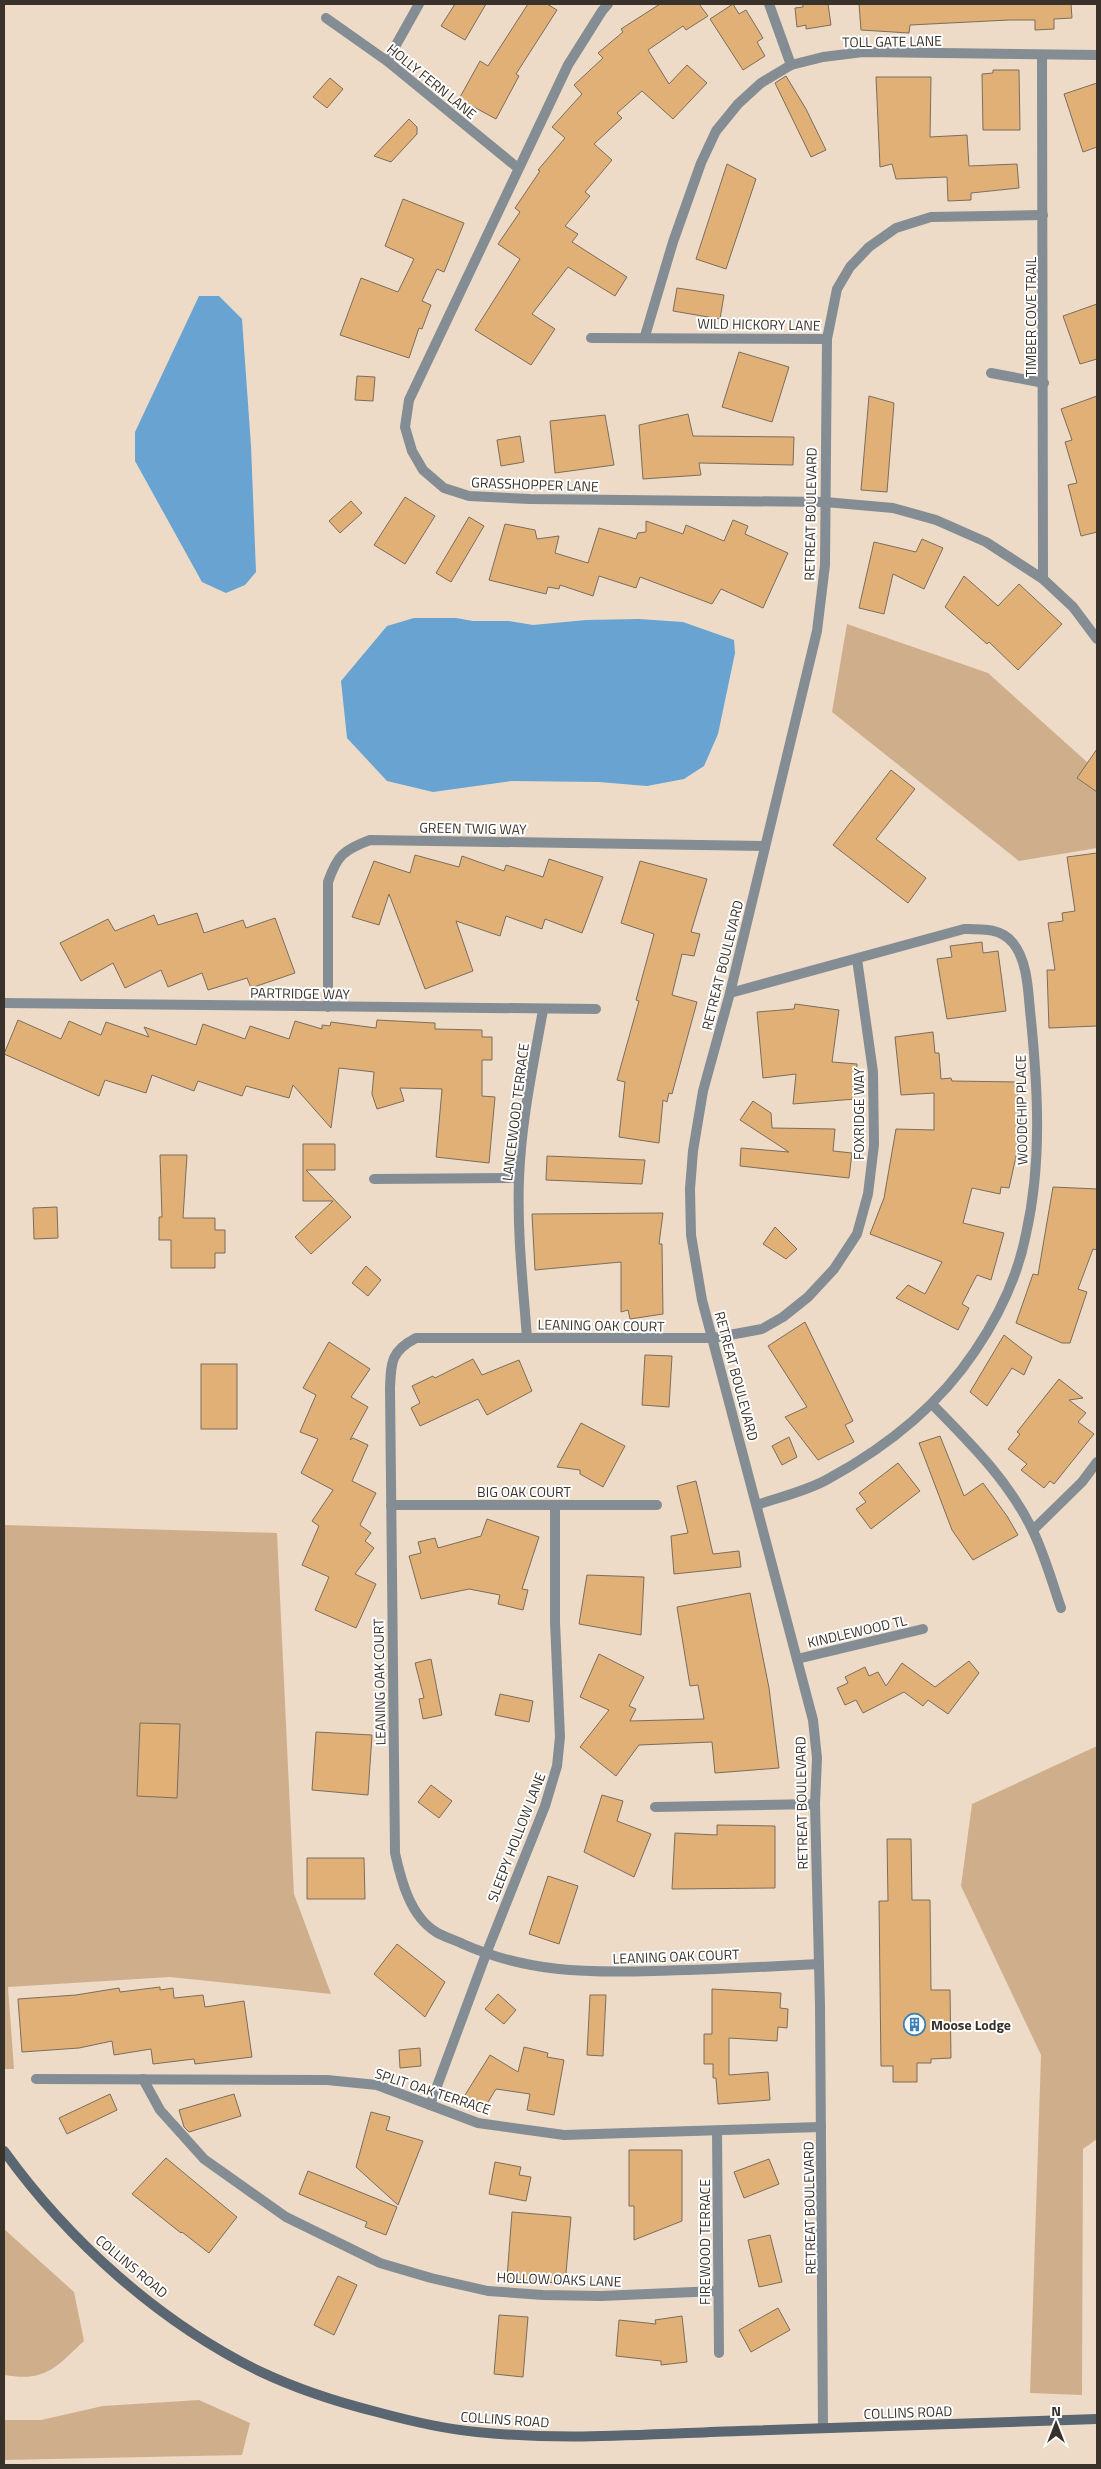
<svg xmlns="http://www.w3.org/2000/svg" width="1101" height="2469" font-family="'Titillium Web',sans-serif">
	<style>
		.green { fill: #cfaf8b }
		.water { fill: #68a3d1 }
		.building { fill: #e0b077; stroke: #7c6d5b }
		.lines { fill: none; stroke-linecap: round; stroke-linejoin: round }
		.street { stroke: #848d94; stroke-width: 10 }
		.secondary { stroke: #5a6671; stroke-width: 10 }
		.labels { text-anchor: middle; dominant-baseline: central; stroke-width: 4; stroke-linejoin: round; paint-order: stroke }
		.street-label { font-size: 14px; fill: #39322a; stroke: #fff }
		.poi-label { font-size: 14px; font-weight: bold; fill: #39322a; stroke: #fff; text-anchor: start }
	</style>
	<rect width="100%" height="100%" fill="#eddbc7"/>
	<g class="green">
		<path d="M847,624L988,673L1097,771V848L1019,861L832,712Z"/>
		<path d="M4,1525L277,1533L294,1894L331,1994L170,1977L8,1987L14,2069H4Z"/>
		<path d="M1097,1746V2139L1083,2149L1082,2395L1030,2393L1041,2055L961,1886L972,1804Z"/>
		<path d="M4,2229L74,2292L84,2341C55,2368 46,2382 4,2375Z"/>
		<path d="M199,2400L250,2423L242,2455L4,2460V2420H41L103,2406Z"/>
	</g>
	<g class="water">
		<path d="M199,296H219L242,319L251,446L256,572L245,585L226,593L202,582L135,461V432Z"/>
		<path d="M414,618H456L473,621H509L533,625L586,620L639,619L683,622L734,640L735,653L718,734L704,766L684,779L647,786L599,782L511,781L433,792L387,781L347,738L341,681L387,626Z"/>
	</g>
	<g class="building">
		<path d="M455,4H486L465,40L441,26Z"/>
		<path d="M528,4H547L557,10L516,74L519,76L496,119L459,99L480,61L488,66Z"/>
		<path d="M660,4H699L708,16L686,30L683,26L648,50L669,84L687,65L707,83L673,119L642,91L617,113L622,118L594,144L612,160L585,192L590,196L565,226L578,234L572,242L627,277L615,296L568,267L532,314L555,329L531,365L475,330L520,259L498,244L520,212L515,208L540,171L538,170L565,138L552,127L582,94L574,85L603,58L598,53L623,32L621,29Z"/>
		<path d="M733,4L739,14L746,10L763,38L757,42L765,56L743,70L710,19Z"/>
		<path d="M803,4H828L831,25L806,29V25L797,27L795,8L803,7Z"/>
		<path d="M859,4H1071L1072,18L1054,19V29L1035,30V20H1009L910,25L909,33L861,30Z"/>
		<path d="M993,70H1019L1020,130H983L982,74L993,73Z"/>
		<path d="M786,76L806,109L826,150L811,157L775,83Z"/>
		<path d="M876,77H931L930,137L967,135L969,166L1017,164L1019,188L971,193V200L948,201L947,177L896,179L892,164L880,167Z"/>
		<path d="M330,78L343,89L327,108L313,97Z"/>
		<path d="M1097,83V147L1083,152L1064,94Z"/>
		<path d="M409,119L417,127V134L391,162L374,156Z"/>
		<path d="M727,164L756,179L726,269L696,259Z"/>
		<path d="M403,199L464,223L444,272L437,269L422,301L431,305L422,329L419,328L409,358L340,335L361,278L398,292L414,259L385,246Z"/>
		<path d="M677,288L724,295L720,319L673,311Z"/>
		<path d="M1097,304V359L1080,364L1063,316Z"/>
		<path d="M739,352L789,367L772,422L722,407Z"/>
		<path d="M357,376L375,377L373,401L355,400Z"/>
		<path d="M869,396L894,403L887,492L861,490Z"/>
		<path d="M1097,396V532L1081,536L1068,485L1077,483L1065,442L1072,440L1061,409Z"/>
		<path d="M688,414L693,436L794,437L793,465L699,463L701,475L643,479L639,425Z"/>
		<path d="M605,415L614,465L555,473L550,421Z"/>
		<path d="M520,436L524,462L501,466L497,440Z"/>
		<path d="M405,497L435,516L405,564L374,545Z"/>
		<path d="M351,501L362,513L340,533L329,521Z"/>
		<path d="M469,517L484,526L451,582L436,573Z"/>
		<path d="M733,520L748,526L745,534L788,553L763,608L721,589L712,604L640,577L636,588L599,576L593,596L560,585L559,589L548,587L546,594L489,580L505,524L535,530L537,539L559,536L555,553L588,563L599,528L636,539L638,533L646,532V521L683,534L686,525L724,541Z"/>
		<path d="M922,539L943,548L924,589L893,574L884,614L859,608L874,542L916,552Z"/>
		<path d="M964,576L998,606L1019,584L1062,624L1018,670L989,642L987,644L945,607Z"/>
		<path d="M1097,749V792L1077,778Z"/>
		<path d="M891,770L915,789L876,839L926,878L908,903L833,845Z"/>
		<path d="M1097,853V1026L1049,1028L1047,970H1055L1048,923L1063,921L1062,913L1075,911L1067,857Z"/>
		<path d="M415,855L459,867L462,856L504,871L506,865L543,877L549,859L603,877L582,933L545,919L542,929L506,916L500,936L456,921L473,971L425,989L389,894L379,925L352,917L374,861L410,873Z"/>
		<path d="M640,861L707,879L691,932L700,934L694,956L682,954L672,995L697,1002L672,1094L669,1093L667,1102L663,1100L659,1143L619,1137L625,1082L617,1080L639,1001L636,1000L654,934L621,923Z"/>
		<path d="M197,913L204,933L243,920L246,928L275,918L295,973L251,988L247,978L208,990L202,973L168,987L161,970L125,988L113,963L81,981L60,943L108,919L115,931L154,915L158,925Z"/>
		<path d="M982,942L983,953L998,951L1006,1011L947,1019L937,959L952,957L950,946Z"/>
		<path d="M795,1004L839,1010L832,1062L857,1064L855,1099L793,1104L796,1074L763,1078L757,1012L794,1009Z"/>
		<path d="M18,1020L61,1039L69,1021L101,1035L106,1022L149,1037L144,1027L196,1045L203,1024L245,1039L250,1026L289,1039L295,1021L322,1029V1025L330,1026L331,1022L376,1028L377,1020L435,1023V1029L482,1030V1037H492V1060H482V1096L495,1097L489,1163L436,1157L442,1089L400,1088L404,1101L377,1109L372,1094L374,1072L339,1068L331,1128L293,1085L289,1098L246,1086L242,1096L198,1081L194,1091L152,1075L146,1093L105,1080L99,1096L4,1054Z"/>
		<path d="M933,1032L935,1053H939L941,1079L951,1078L952,1081L1018,1082V1113L1021,1114L1020,1125H1023L1009,1188L1001,1187L1000,1194L972,1188L963,1223L1004,1233L991,1280L977,1275L962,1304L969,1308L958,1330L896,1298L908,1285L925,1294L942,1262L870,1234L884,1198L896,1129L934,1130V1093L901,1095L895,1037Z"/>
		<path d="M753,1101L771,1113L772,1128L835,1129L833,1151L852,1153L849,1178L740,1166L741,1148L789,1152L740,1120Z"/>
		<path d="M303,1144H335V1170H306L351,1217L311,1254L295,1237L333,1201H303Z"/>
		<path d="M160,1155H187L183,1218H215V1230H225V1253H215V1268H171V1240H159V1217H162Z"/>
		<path d="M547,1156L645,1160L642,1184L546,1180Z"/>
		<path d="M1053,1187L1097,1189V1250L1093,1249L1078,1289L1087,1292L1070,1343H1062L1016,1323L1033,1274L1038,1275Z"/>
		<path d="M57,1207L58,1238L34,1239L33,1208Z"/>
		<path d="M663,1213L659,1244H662L663,1314L630,1319L628,1310L621,1312V1262L535,1270L532,1214Z"/>
		<path d="M775,1227L797,1249L786,1259L763,1244Z"/>
		<path d="M366,1266L381,1280L368,1296L352,1283Z"/>
		<path d="M805,1322L853,1421L845,1425L854,1442L818,1460L785,1417L807,1407L768,1346Z"/>
		<path d="M1004,1335L1032,1357L1024,1375L1012,1368L987,1406L970,1392Z"/>
		<path d="M329,1342L370,1369L351,1397L368,1407L350,1440L353,1438L368,1445L352,1481L376,1493L360,1525L371,1533L365,1541L374,1548L355,1574L376,1584L356,1628L315,1610L329,1577L302,1565L319,1526L312,1521L333,1490L301,1473L318,1439L300,1432L316,1395L303,1388Z"/>
		<path d="M645,1355L672,1356L669,1407L642,1405Z"/>
		<path d="M473,1359L482,1375L519,1360L532,1391L487,1415L478,1399L420,1426L411,1408L420,1403L412,1386L433,1376L435,1378Z"/>
		<rect x="201" y="1364" width="36" height="65"/>
		<path d="M1059,1379L1083,1398L1069,1400L1086,1413L1078,1422L1094,1434L1054,1484L1050,1481L1044,1488L1021,1470L1027,1464L1008,1449L1020,1434L1017,1432Z"/>
		<path d="M581,1423L625,1446L603,1487L580,1474V1470L557,1467Z"/>
		<path d="M940,1436L964,1496L983,1483L1007,1516L1018,1535L973,1560L952,1530L919,1443Z"/>
		<path d="M789,1437L797,1457L782,1465L772,1446Z"/>
		<path d="M898,1463L920,1491L871,1529L856,1509L866,1502L859,1493Z"/>
		<path d="M696,1481L713,1554L739,1551L741,1567L674,1574L671,1536L688,1533L677,1486Z"/>
		<path d="M487,1519L539,1537L522,1589L528,1590L523,1610L498,1604L500,1595L469,1589L421,1599L409,1556L421,1553L418,1542L435,1538L438,1548L481,1536Z"/>
		<path d="M587,1575L644,1577L641,1635L579,1624Z"/>
		<path d="M750,1593L769,1688L779,1768L715,1773L712,1742L639,1745L616,1776L580,1747L609,1710L580,1697L599,1654L644,1677L629,1706L636,1709L630,1721L704,1719L698,1685L690,1686L677,1607Z"/>
		<path d="M431,1659L442,1715L423,1719L419,1699L424,1698L415,1663Z"/>
		<path d="M969,1661L979,1673L948,1714L928,1700L923,1706L904,1692L863,1713L856,1700L845,1705L837,1688L848,1683L845,1677L865,1667L869,1676L878,1672L886,1686L902,1663L935,1687Z"/>
		<path d="M500,1694L533,1701L529,1722L495,1715Z"/>
		<path d="M140,1723L180,1724L177,1798L137,1796Z"/>
		<path d="M316,1732L372,1735L368,1795L312,1790Z"/>
		<path d="M431,1785L452,1801L439,1818L418,1802Z"/>
		<path d="M602,1795L623,1801L617,1821L651,1834L634,1877L584,1852Z"/>
		<path d="M717,1825L775,1826V1888L672,1889L675,1833L717,1835Z"/>
		<path d="M887,1839H911L912,1900H930L931,1990H950L951,2058L931,2059V2063H917V2082H893V2066H881L879,1901H888Z"/>
		<path d="M307,1858H364L365,1899H307Z"/>
		<path d="M548,1876L578,1886L559,1944L529,1934Z"/>
		<path d="M397,1944L445,1982L425,2017L374,1974Z"/>
		<path d="M160,1987V1990L173,1988L174,1998L203,1995L205,2007L244,2001L252,2057L195,2064L194,2059L153,2064L151,2049L114,2055L112,2041L79,2048L22,2052L18,1999L76,1995L119,1988L120,1992Z"/>
		<path d="M712,1989L781,1993L780,2008L788,2009L787,2028L778,2027L777,2041L729,2038V2075L768,2072L770,2100L718,2104L716,2078H713V2064H704V2034H712Z"/>
		<path d="M498,1994L516,2010L504,2024L485,2009Z"/>
		<path d="M590,1995H606L603,2056L587,2055Z"/>
		<path d="M524,2047L548,2053L547,2057L564,2060L554,2115L527,2110L530,2094L496,2089L485,2107L465,2095L490,2055L518,2072Z"/>
		<path d="M420,2048L421,2066L400,2068L399,2050Z"/>
		<path d="M110,2094L117,2110L67,2134L59,2118Z"/>
		<path d="M234,2094L241,2116L189,2132L184,2127L179,2110Z"/>
		<path d="M371,2112L390,2117L386,2130L423,2141L398,2205L356,2167Z"/>
		<path d="M629,2150H682V2221L634,2240V2206H629Z"/>
		<path d="M166,2158L237,2217L209,2253L182,2232L181,2233L132,2194Z"/>
		<path d="M769,2159L779,2184L744,2198L734,2172Z"/>
		<path d="M495,2162L521,2167L519,2175L531,2177L526,2201L489,2194Z"/>
		<path d="M308,2171L397,2207L386,2235L365,2227L367,2222L299,2194Z"/>
		<path d="M512,2212L571,2217L565,2284L507,2278Z"/>
		<path d="M770,2235L782,2282L759,2287L748,2240Z"/>
		<path d="M338,2276L357,2285L334,2335L314,2325Z"/>
		<path d="M778,2308L790,2330L751,2352L739,2330Z"/>
		<path d="M499,2315L528,2317L523,2377L494,2374Z"/>
		<path d="M682,2316L687,2362L661,2365V2361L616,2356L619,2320L656,2324L655,2320Z"/>
	</g>
	<g class="lines">
		<g class="street">
			<path d="M608,4L602,11L568,65L409,400L405,427L412,451L423,470L444,488L469,496L530,499L825,502L893,508L936,520L986,542L1043,579L1073,607L1097,639"/>
			<path d="M769,4L791,65"/>
			<path d="M326,18L387,61L518,168"/>
			<path d="M1042,55L1043,579"/>
			<path d="M387,61L419,4"/>
			<path d="M645,336L673,242L701,163L716,131L738,104L761,83L791,65L823,57L863,52L1097,55"/>
			<path d="M591,338L827,339"/>
			<path d="M991,373L1044,383"/>
			<path d="M730,993L964,929C982,929 1001,928 1013,943C1029,963 1028,996 1031,1020C1038,1091 1042,1163 1026,1234C1018,1275 998,1317 975,1351C939,1405 885,1448 828,1479C807,1491 780,1497 757,1505"/>
			<path d="M4,1003L596,1009"/>
			<path d="M328,1007V882C337,856 343,850 370,840L765,846"/>
			<path d="M374,1179L519,1178"/>
			<path d="M527,1338C523,1285 517,1232 519,1179C521,1122 533,1066 543,1010"/>
			<path d="M932,1404C970,1443 1008,1480 1032,1529C1044,1553 1052,1582 1061,1608"/>
			<path d="M391,1505H657"/>
			<path d="M1033,1530L1082,1482L1097,1462"/>
			<path d="M797,1659L923,1629"/>
			<path d="M655,1807L815,1804"/>
			<path d="M819,1964C764,1967 708,1970 653,1971C586,1973 526,1972 463,1944C455,1940 444,1937 436,1932C410,1916 401,1880 395,1853L390,1388C391,1362 391,1351 416,1338H713L762,1329L783,1317L808,1297L834,1269L857,1234L868,1194L874,1145L873,1072L857,959"/>
			<path d="M36,2079L327,2080L377,2085L478,2123L564,2135L821,2127"/>
			<path d="M143,2079L160,2110L204,2159L286,2217L380,2263L431,2278L488,2291L543,2295L601,2296L717,2291"/>
			<path d="M430,2105L486,1954L545,1806L557,1766L560,1737L555,1622V1506"/>
			<path d="M717,2131L719,2353"/>
			<path d="M823,2428L820,2005L815,1804L817,1758L813,1720L702,1300L691,1235L690,1189L693,1151L703,1091L730,993L817,631L825,565L827,339L837,289L850,267L869,247L896,228L931,217L1043,215"/>
		</g>
		<path class="secondary" d="M4,2151C69,2241 159,2322 259,2371C297,2389 337,2402 377,2412C410,2421 443,2429 477,2432C564,2441 652,2434 739,2431C859,2427 978,2423 1097,2419"/>
	</g>
	<defs>
		<symbol id="building-ring" viewBox="-11 -11 22 22"><circle r="9.5" fill="#fff" stroke="#3880b5" stroke-width="1.5"/><path d="M-4-6H4V6H1V3H-1V6H-4ZM-2.5-4.3h1.7v1.8h-1.7ZM.8-4.3h1.7v1.8H.8ZM-2.5-1h1.7V.8h-1.7ZM.8-1h1.7V.8H.8Z" fill="#3880b5"/></symbol>
	</defs>
	<g fill-rule="evenodd">
		<use href="#building-ring" x="902" y="2012" width="25" height="25"/>
	</g>
	<g class="labels">
		<g class="street-label">
			<text transform="translate(892 41) rotate(-1)">TOLL GATE LANE</text>
			<text transform="translate(432 81) rotate(39)">HOLLY FERN LANE</text>
			<text transform="translate(1030 317) rotate(-90)">TIMBER COVE TRAIL</text>
			<text transform="translate(759 324) rotate(1)">WILD HICKORY LANE</text>
			<text transform="translate(535 484) rotate(2)">GRASSHOPPER LANE</text>
			<text transform="translate(810 514) rotate(-89)">RETREAT BOULEVARD</text>
			<text transform="translate(473 828) rotate(1)">GREEN TWIG WAY</text>
			<text transform="translate(722 965) rotate(-76)">RETREAT BOULEVARD</text>
			<text transform="translate(300 993) rotate(1)">PARTRIDGE WAY</text>
			<text transform="translate(1021 1110) rotate(-91)">WOODCHIP PLACE</text>
			<text transform="translate(515 1112) rotate(-83)">LANCEWOOD TERRACE</text>
			<text transform="translate(858 1114) rotate(-90)">FOXRIDGE WAY</text>
			<text transform="translate(601 1325) rotate(1)">LEANING OAK COURT</text>
			<text transform="translate(737 1376) rotate(75)">RETREAT BOULEVARD</text>
			<text x="524" y="1491">BIG OAK COURT</text>
			<text transform="translate(857 1631) rotate(-13)">KINDLEWOOD TL</text>
			<text transform="translate(379 1682) rotate(-91)">LEANING OAK COURT</text>
			<text transform="translate(801 1803) rotate(-91)">RETREAT BOULEVARD</text>
			<text transform="translate(516 1837) rotate(-69)">SLEEPY HOLLOW LANE</text>
			<text transform="translate(676 1956) rotate(-2)">LEANING OAK COURT</text>
			<text transform="translate(433 2091) rotate(18)">SPLIT OAK TERRACE</text>
			<text transform="translate(809 2208) rotate(-91)">RETREAT BOULEVARD</text>
			<text transform="translate(704 2242) rotate(-90)">FIREWOOD TERRACE</text>
			<text transform="translate(132 2266) rotate(40)">COLLINS ROAD</text>
			<text transform="translate(559 2279) rotate(2)">HOLLOW OAKS LANE</text>
			<text transform="translate(908 2412) rotate(-2)">COLLINS ROAD</text>
			<text transform="translate(505 2419) rotate(4)">COLLINS ROAD</text>
		</g>
		<g class="poi-label">
			<text x="931" y="2024">Moose Lodge</text>
		</g>
	</g>
	<rect width="1101" height="2469" fill="none" stroke="#39322a" stroke-width="10"/>
	<g transform="translate(1056 2424)" stroke="#ffffff" stroke-width="4" paint-order="stroke">
	<path d="M0-4L9 19L0 12L-9 19Z" fill="#39322a"/>
	<text y="-8" font-size="14" font-weight="bold" text-anchor="middle" fill="#39322a">N</text>
	</g>
</svg>
